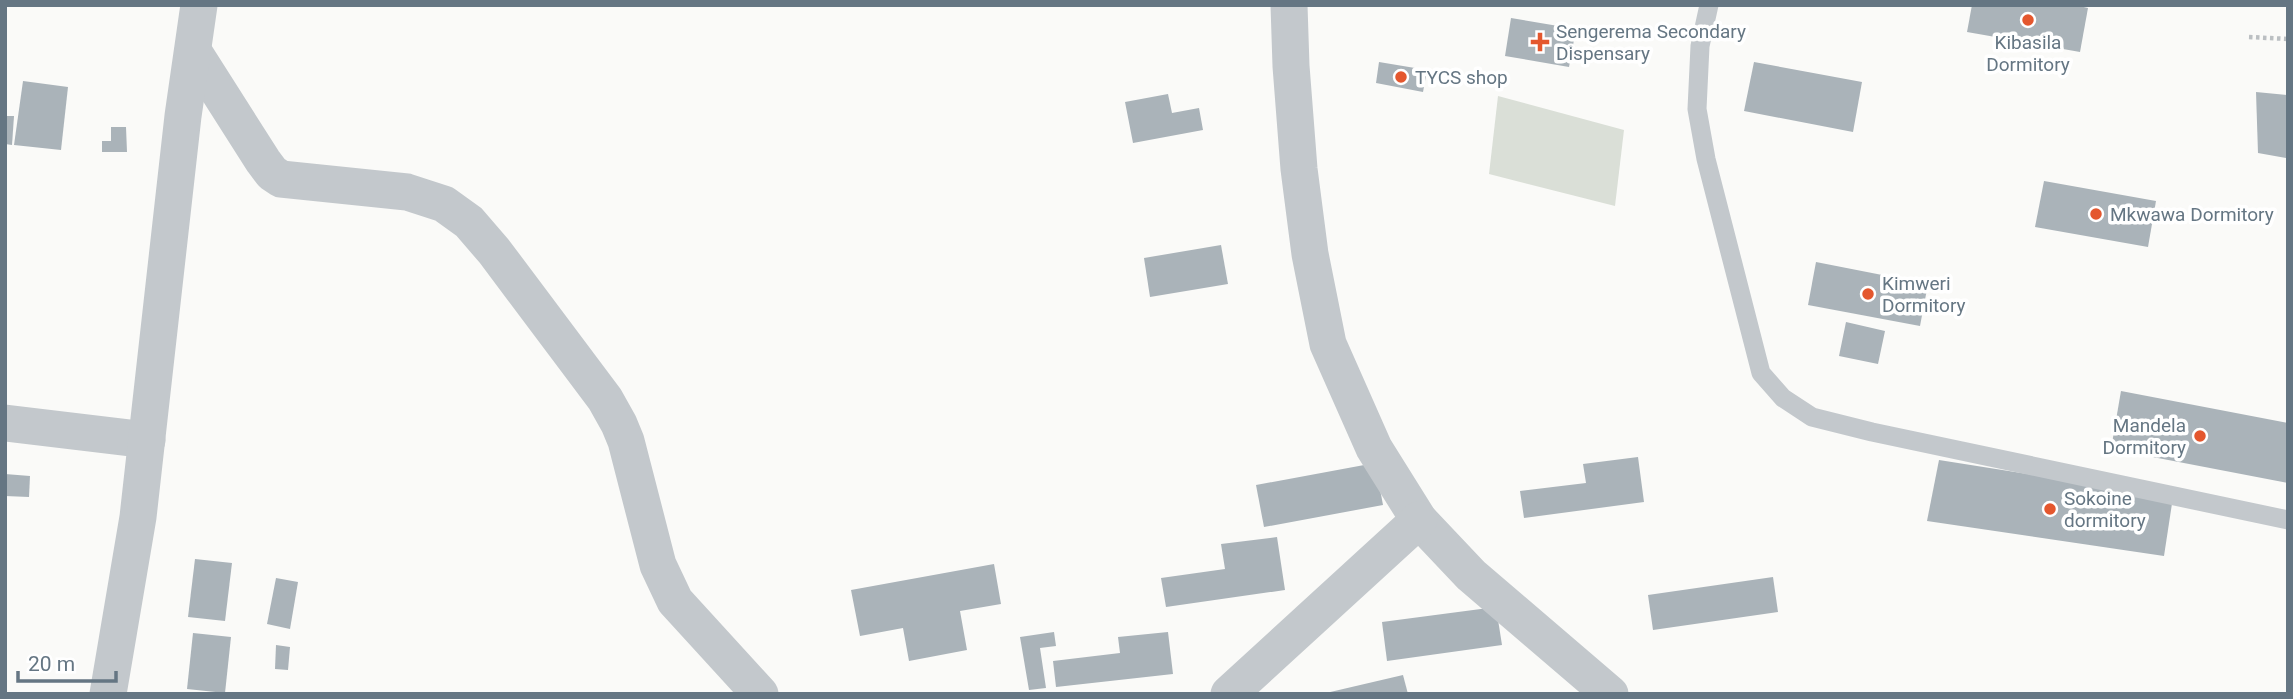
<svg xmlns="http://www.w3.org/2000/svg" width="2293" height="699" font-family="Roboto,sans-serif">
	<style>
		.green { fill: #dadfd7 }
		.building { fill: #aab3b9 }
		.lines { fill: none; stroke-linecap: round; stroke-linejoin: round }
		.path { stroke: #bbbfc2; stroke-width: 4.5; stroke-dasharray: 3.5 3.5; stroke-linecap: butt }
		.service { stroke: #c3c8cc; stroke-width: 19 }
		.minor { stroke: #c3c8cc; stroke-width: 37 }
		.poi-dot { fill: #e4572e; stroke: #fff; stroke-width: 2.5 }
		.labels { text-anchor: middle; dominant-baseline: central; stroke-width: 7; stroke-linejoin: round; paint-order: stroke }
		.poi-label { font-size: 19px; fill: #657683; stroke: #fff; text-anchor: start }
	</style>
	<rect width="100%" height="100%" fill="#fafaf8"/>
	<path class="green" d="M1498,96L1624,130L1615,206L1489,174Z"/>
	<g class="building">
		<path d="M1972,5H2075L2088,8L2080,52L1967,32Z"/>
		<path d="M1511,18L1576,29L1569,67L1505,56Z"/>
		<path d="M1379,62L1427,70L1423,92L1376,83Z"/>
		<path d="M1754,62L1862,82L1853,132L1744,111Z"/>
		<path d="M23,81L68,87L61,150L14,145Z"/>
		<path d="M2256,92L2287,95L2286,158L2258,153Z"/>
		<path d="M1168,94L1172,113L1199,108L1203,130L1133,143L1125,102Z"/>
		<path d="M5,116H14L12,145L5,144Z"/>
		<path d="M111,127H126L127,152H102V141H111Z"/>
		<path d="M2044,181L2156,201L2148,247L2035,227Z"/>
		<path d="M1221,245L1228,284L1150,297L1144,258Z"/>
		<path d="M1816,262L1928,284L1920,326L1808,305Z"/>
		<path d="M1846,322L1885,331L1878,364L1839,356Z"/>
		<path d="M2121,391L2288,423V483L2111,449Z"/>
		<path d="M1638,457L1644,502L1524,518L1520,491L1586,483L1583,464Z"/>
		<path d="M1939,460L2173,497L2164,556L1927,521Z"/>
		<path d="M1375,463L1383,505L1264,527L1256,485Z"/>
		<path d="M5,474L30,476L29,497L5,496Z"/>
		<path d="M1277,537L1285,590L1166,607L1161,578L1225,569L1221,544Z"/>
		<path d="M195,559L232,563L225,621L188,617Z"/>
		<path d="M994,564L1001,604L960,611L967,650L909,661L903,628L860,636L851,590Z"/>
		<path d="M1773,577L1778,612L1653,630L1648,595Z"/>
		<path d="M276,578L298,582L290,629L267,624Z"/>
		<path d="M1496,607L1502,645L1387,661L1382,622Z"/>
		<path d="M1054,632L1056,646L1040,648L1046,688L1029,690L1020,637Z"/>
		<path d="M1168,632L1173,674L1056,687L1053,661L1120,653L1118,637Z"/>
		<path d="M193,633L231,637L225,693L187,689Z"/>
		<path d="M276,645L290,647L288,670L275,669Z"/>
		<path d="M1403,675L1408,694H1326V693Z"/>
	</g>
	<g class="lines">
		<path class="path" d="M2249,37L2288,39"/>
		<path class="service" d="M1709,5L1700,46L1697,109L1706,159L1761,373L1783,398L1812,417L1872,432L2288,520"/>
		<g class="minor">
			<path d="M1289,5L1291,66L1299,169L1310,254L1328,344L1374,448L1419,520L1471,575L1610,694"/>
			<path d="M193,51L263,161L272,173L281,179L407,192L444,204L469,222L494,251L605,399L619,424L626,441L658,565L675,601L760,694"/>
			<path d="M5,423L147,440"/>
			<path d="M108,694L138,517L183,116L199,5"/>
			<path d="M1229,694L1419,520"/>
		</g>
	</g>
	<g class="poi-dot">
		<circle cx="2028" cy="20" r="7"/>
		<path d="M1536.5 31.5h7v7h7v7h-7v7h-7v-7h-7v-7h7z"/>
		<circle cx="1401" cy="77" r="7"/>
		<circle cx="2096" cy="214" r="7"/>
		<circle cx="1868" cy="294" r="7"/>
		<circle cx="2200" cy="436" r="7"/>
		<circle cx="2050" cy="509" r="7"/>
	</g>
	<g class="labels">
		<g class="poi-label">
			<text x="1556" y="31">Sengerema Secondary<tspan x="1556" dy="22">Dispensary</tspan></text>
			<text x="2028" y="42" text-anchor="middle">Kibasila<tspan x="2028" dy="22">Dormitory</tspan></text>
			<text x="1415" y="77">TYCS shop</text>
			<text x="2110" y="214">Mkwawa Dormitory</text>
			<text x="1882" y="283">Kimweri<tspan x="1882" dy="22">Dormitory</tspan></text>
			<text x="2186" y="425" text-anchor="end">Mandela<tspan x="2186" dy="22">Dormitory</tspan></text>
			<text x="2064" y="498">Sokoine<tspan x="2064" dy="22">dormitory</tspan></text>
		</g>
	</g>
	<rect width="2293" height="699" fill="none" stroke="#657683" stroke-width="14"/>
	<path d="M18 671v10h98v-10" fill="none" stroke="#657683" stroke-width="3.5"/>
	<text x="28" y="671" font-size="21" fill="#657683" stroke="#ffffff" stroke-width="5" paint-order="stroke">20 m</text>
</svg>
